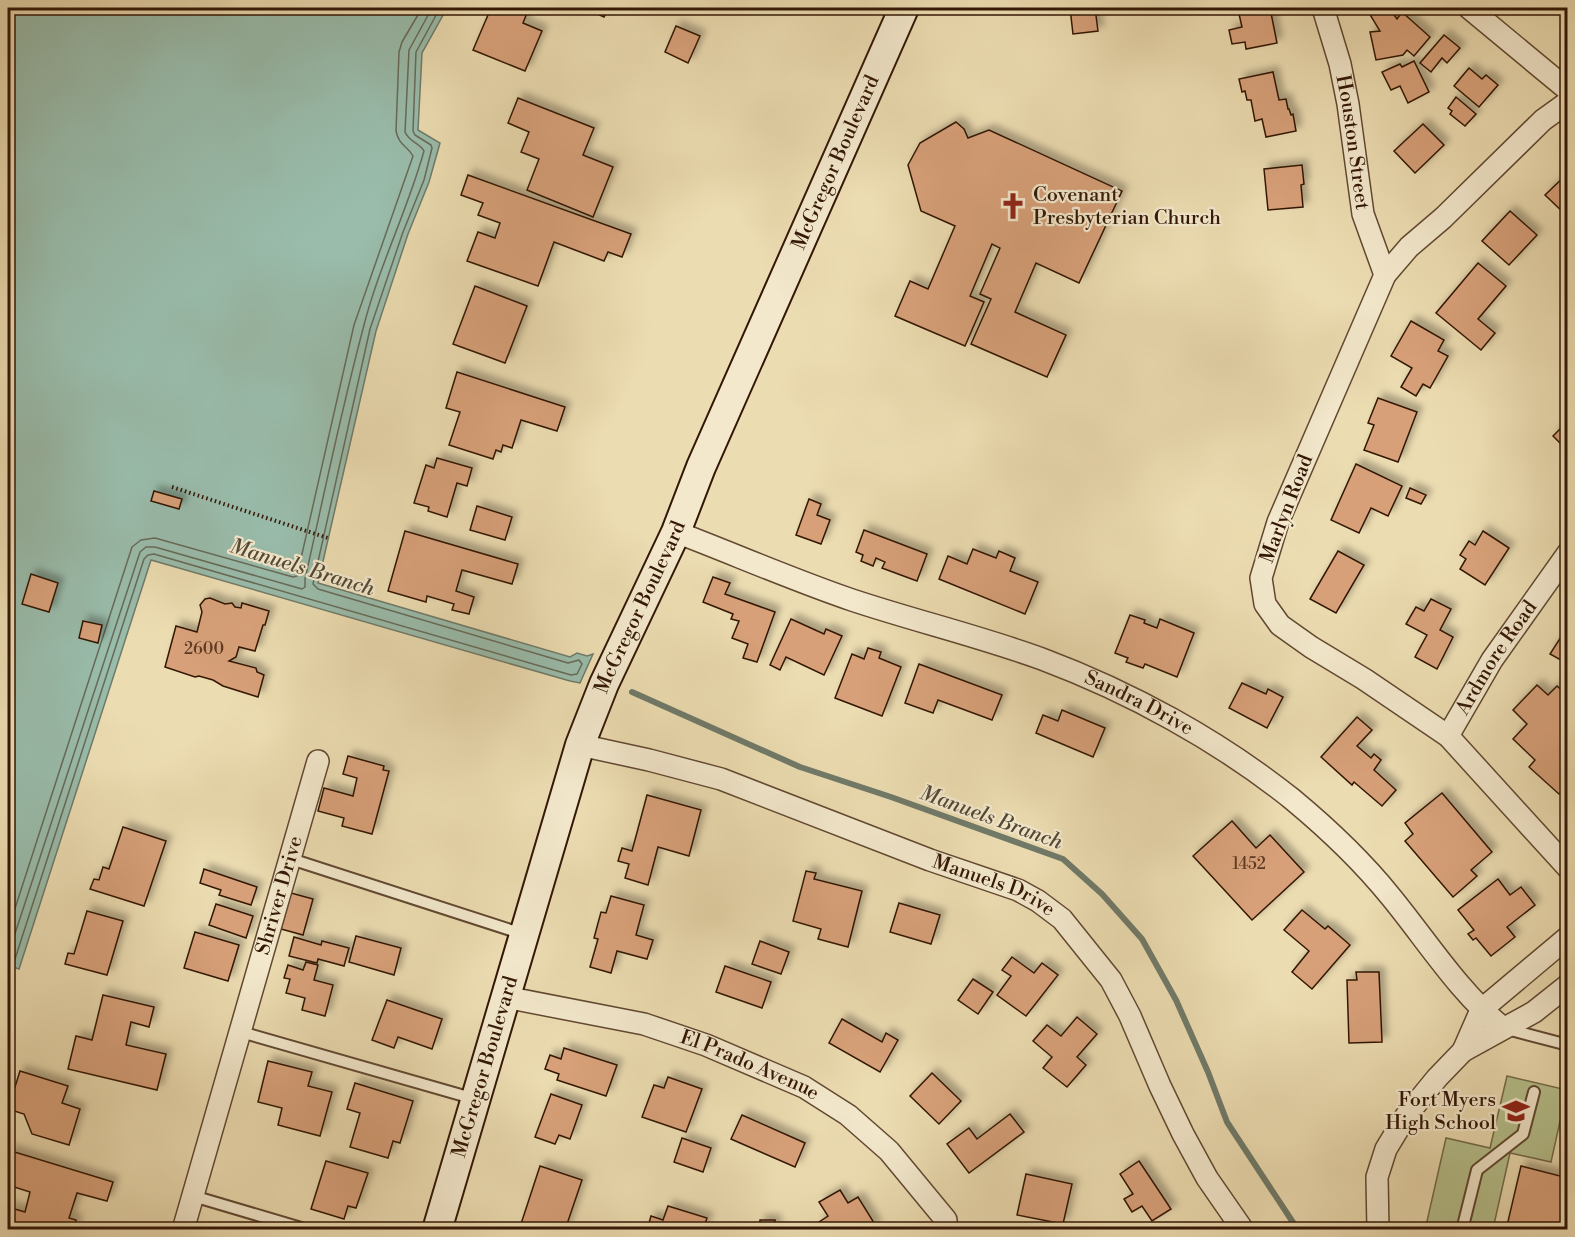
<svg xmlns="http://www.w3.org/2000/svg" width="1575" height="1237" font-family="'Libre Bodoni',serif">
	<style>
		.green { fill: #b6c18d; stroke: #746c4a; stroke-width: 1.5 }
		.water { fill: #99bcab; stroke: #707a69; stroke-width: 1.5 }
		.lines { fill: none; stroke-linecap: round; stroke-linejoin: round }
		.shore { stroke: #666a58; stroke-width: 1.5 }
		.stream { stroke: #707a69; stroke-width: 6 }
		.building { fill: #d7a079; stroke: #331706; stroke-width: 1.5; filter: url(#shadow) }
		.service-casing { stroke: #614831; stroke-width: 14 }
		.minor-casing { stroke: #614831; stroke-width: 24 }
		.secondary-casing { stroke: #331706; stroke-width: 32 }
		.path { stroke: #331706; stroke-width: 4; stroke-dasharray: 1.5 3; stroke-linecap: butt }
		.service { stroke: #f3e8cc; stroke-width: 10 }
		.minor { stroke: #f3e8cc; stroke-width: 21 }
		.secondary { stroke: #f3e8cc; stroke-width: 28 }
		.labels { text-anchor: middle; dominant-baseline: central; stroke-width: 4.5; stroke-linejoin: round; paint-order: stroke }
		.number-label { font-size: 16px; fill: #5c3923 }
		.street-label { font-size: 20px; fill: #331706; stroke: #f3e8cc }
		.poi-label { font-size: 20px; fill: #331706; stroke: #f3e8cc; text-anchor: start }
		.water-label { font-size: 21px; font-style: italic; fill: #524938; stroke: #f3e8cc }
	</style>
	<defs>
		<filter id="shadow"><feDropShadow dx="5.5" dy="-5.5" stdDeviation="3" flood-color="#0004"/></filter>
	</defs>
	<rect width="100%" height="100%" fill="#ecdcb1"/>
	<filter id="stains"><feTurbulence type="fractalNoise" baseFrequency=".00333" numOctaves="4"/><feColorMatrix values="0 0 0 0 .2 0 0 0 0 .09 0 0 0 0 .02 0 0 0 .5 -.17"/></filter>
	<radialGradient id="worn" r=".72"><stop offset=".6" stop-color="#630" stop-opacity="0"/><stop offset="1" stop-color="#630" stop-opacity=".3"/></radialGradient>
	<path class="green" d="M1507,1076L1567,1090L1551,1162L1510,1153L1493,1229L1425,1230L1446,1138L1490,1148Z"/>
	<path class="water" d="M8,8H447L422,53L418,130L440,143L429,182L408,234L376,331L318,583L570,657L577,653L587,656L593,654L580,683L570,681L151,560L19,969L13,967L8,990Z"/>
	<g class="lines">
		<g class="shore">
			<path d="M8,930L132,547L141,540L155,538L293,577L297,576L354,325L413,156C408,146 399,146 396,131L399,52L402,42L422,8"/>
			<path d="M8,955L140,552L146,547H155L302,589L305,587V579C324,495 341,411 363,329C378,268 407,212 424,151C420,143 409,142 405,132L409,50L432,8"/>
			<path d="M8,964L15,959L144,559L148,555L154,554L571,675L577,674L582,664L579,660L568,663L318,589L313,584L370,329L403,232L424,180L432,148L431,145L415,135L413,131L416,52L440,8"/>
		</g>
		<path class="stream" d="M632,692L800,767L891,797L1063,859L1102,894L1142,939L1176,1000L1208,1072L1227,1122L1298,1230"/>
	</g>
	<g class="building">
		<path d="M491,8H529L523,23L542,31L525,71L473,50Z"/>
		<path d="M585,8H609L604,17Z"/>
		<path d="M1070,8H1095L1098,31L1073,34Z"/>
		<path d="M1270,8L1277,43L1246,49L1245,42L1232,44L1229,30L1242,27L1239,14Z"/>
		<path d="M1366,8H1389L1397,19L1402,12L1430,37L1414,56L1407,50L1403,55L1376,60L1370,32L1380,31Z"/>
		<path d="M676,26L700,36L688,63L665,52Z"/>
		<path d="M1444,35L1460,48L1447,63L1442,58L1431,72L1420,63Z"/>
		<path d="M1414,61L1429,92L1408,103L1400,86L1391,90L1382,72L1400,64L1402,67Z"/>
		<path d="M1469,68L1482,79L1486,75L1498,85L1479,107L1454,86Z"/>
		<path d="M1273,72L1279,100L1286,99L1288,109H1289L1291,115L1293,114L1296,131L1266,137L1262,119L1255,121L1251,100H1247L1245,91L1242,92L1239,79Z"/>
		<path d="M1456,97L1476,114L1465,126L1450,114L1452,111L1448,108Z"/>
		<path d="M518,98L594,128L583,155L613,167L593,217L527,190L539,159L521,152L529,132L508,123Z"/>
		<path d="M956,122L964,129L968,138L989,130L1122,191L1079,283L1036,263L1015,312L1066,335L1047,377L971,344L991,299L980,294L1000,248L992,244L970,296L984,302L965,346L895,316L910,281L928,289L955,226L921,211L908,165L920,143Z"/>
		<path d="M1423,124L1444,145L1415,173L1394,151Z"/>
		<path d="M1302,165L1304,184L1301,185L1303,207L1268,210L1264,169Z"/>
		<path d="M1568,173V212L1565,214L1545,195Z"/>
		<path d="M468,175L631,234L622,257L608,252L604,261L554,242L538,286L467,261L478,232L495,238L500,223L478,215L483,203L461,195Z"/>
		<path d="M1510,211L1537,235L1509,265L1482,241Z"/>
		<path d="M1478,263L1506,286L1478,319L1495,333L1481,350L1436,313Z"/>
		<path d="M475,286L527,306L505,363L453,344Z"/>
		<path d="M1411,321L1444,340L1438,351L1448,356L1430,388L1423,384L1416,396L1401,387L1412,368L1391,356Z"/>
		<path d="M457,372L565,407L557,431L521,420L512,448L503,445L501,452L496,450L493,459L449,445L460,412L446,408Z"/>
		<path d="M1378,398L1417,412L1398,462L1364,450L1374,425L1368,423Z"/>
		<path d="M1562,427L1568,433V451L1553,436Z"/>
		<path d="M437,458L472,468L467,486L457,483L447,517L428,511L429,507L414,503L426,465L434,468Z"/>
		<path d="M1356,464L1402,486L1388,516L1371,508L1359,533L1331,520Z"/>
		<path d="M1410,488L1426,495L1421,504L1406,498Z"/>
		<path d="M154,491L182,499L179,509L151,501Z"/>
		<path d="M809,499L821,504L817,515L830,520L821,544L796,535Z"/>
		<path d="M477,506L512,517L505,540L470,530Z"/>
		<path d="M864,530L927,554L917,581L882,568L885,562L876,558L873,566L861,561L863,555L856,552Z"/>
		<path d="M405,531L518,564L512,584L462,570L456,591L474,597L469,614L452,610L454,604L427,596L426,602L388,591Z"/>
		<path d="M1483,531L1509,548L1485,585L1460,569L1466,559L1460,555L1469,541L1475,545Z"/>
		<path d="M973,549L996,558L999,551L1015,558L1010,571L1038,582L1025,614L939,579L948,556L967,564Z"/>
		<path d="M1338,551L1364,565L1336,613L1310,599Z"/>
		<path d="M31,574L58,583L49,612L22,604Z"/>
		<path d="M713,577L730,583L725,594L775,612L757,662L743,658L748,644L732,638L739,621L731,619L733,614L703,602Z"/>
		<path d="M210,598L225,604L232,603L235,607L241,608L242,603L269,611L265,625H263L255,651L239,647L236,657L229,661L256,668L257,672L264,675L258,697L223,686L213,680L199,676L195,677L165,667L176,626L197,632L202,612L200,605L205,599Z"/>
		<path d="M1431,599L1451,609L1440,630L1453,637L1437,669L1415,657L1427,635L1406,624L1416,607L1424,611Z"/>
		<path d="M1130,615L1145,620L1144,623L1157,628L1160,619L1194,633L1177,677L1145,664L1143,668L1126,662L1128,658L1115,653Z"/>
		<path d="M791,619L824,634L826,629L842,636L824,675L786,657L780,670L770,665Z"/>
		<path d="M83,621L102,625L98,643L79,638Z"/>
		<path d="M1568,626V664L1550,654Z"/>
		<path d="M868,648L881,652L879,658L901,667L882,716L835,698L852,654L864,659Z"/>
		<path d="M919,664L1002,695L992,720L938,700L933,713L905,703Z"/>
		<path d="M1242,683L1266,694L1268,689L1283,697L1267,728L1229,708Z"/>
		<path d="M1537,685L1548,695L1557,686L1568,696V753L1565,756L1568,758V785L1559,794L1529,767L1535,760L1513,739L1527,724L1513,710Z"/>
		<path d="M1062,710L1105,728L1093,757L1036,733L1043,715L1058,721Z"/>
		<path d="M1357,717L1372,730L1357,746L1371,758L1374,754L1381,760L1374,770L1396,790L1382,806L1354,782L1352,785L1321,757Z"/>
		<path d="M348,756L384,766L383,770L389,771L372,834L342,826L344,818L318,811L324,788L353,796L357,778L343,774Z"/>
		<path d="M1442,793L1492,852L1471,870L1477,876L1453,897L1405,841L1413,834L1405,823Z"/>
		<path d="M647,795L701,810L689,856L658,847L648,885L625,878L629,864L618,861L622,848L632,851Z"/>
		<path d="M1232,821L1256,848L1270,835L1304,872L1252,920L1193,856Z"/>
		<path d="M123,827L166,841L144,906L90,889L94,879L99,880L103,867L109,869Z"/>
		<path d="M204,869L257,887L251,905L219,895L221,890L200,883Z"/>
		<path d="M806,871L816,873L814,879L862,891L848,947L818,939L821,929L793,921Z"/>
		<path d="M1498,879L1510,895L1521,887L1535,905L1507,927L1515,937L1491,956L1476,938L1473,940L1468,934L1474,930L1458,910Z"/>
		<path d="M291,893L313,899L303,935L281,929Z"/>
		<path d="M611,896L644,905L636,935L653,940L647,959L617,951L611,973L590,967L598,939L594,938L601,912L606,913Z"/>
		<path d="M899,903L940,915L931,944L890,932Z"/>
		<path d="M216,904L253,916L246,938L209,925Z"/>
		<path d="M1302,910L1325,929L1328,926L1350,945L1312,989L1292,972L1309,951L1284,930Z"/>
		<path d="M87,911L123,921L107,975L65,964L68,953L74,954Z"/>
		<path d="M195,932L239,945L228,981L184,968Z"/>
		<path d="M356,936L401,948L394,975L349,962Z"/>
		<path d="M294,937L321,945L322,941L349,948L344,966L318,959L317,963L289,956Z"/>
		<path d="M760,941L789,952L781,974L752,964Z"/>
		<path d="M1012,957L1034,973L1042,963L1058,975L1026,1016L997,995L1011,976L1002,970Z"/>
		<path d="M306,962L318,965L314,980L333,985L325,1016L302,1010L305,998L286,993L290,979L284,978L288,965L303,970Z"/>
		<path d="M725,966L771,982L762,1008L716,992Z"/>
		<path d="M1356,972H1379L1382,1042L1349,1043L1347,980H1357Z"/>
		<path d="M973,979L993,992L978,1014L958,1000Z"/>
		<path d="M103,995L154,1007L149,1027L131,1022L126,1045L166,1054L157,1090L68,1069L76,1036L92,1040Z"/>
		<path d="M387,1000L442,1019L432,1049L398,1037L394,1048L372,1040Z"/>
		<path d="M1077,1017L1097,1034L1077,1057L1086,1065L1067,1087L1043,1068L1052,1057L1033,1041L1047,1025L1061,1036Z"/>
		<path d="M842,1019L882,1042L886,1033L898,1040L880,1072L829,1043Z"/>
		<path d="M564,1048L617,1065L606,1096L557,1080L559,1074L545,1069L550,1055L561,1059Z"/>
		<path d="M268,1061L312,1072L308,1086L332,1092L320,1136L278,1125L282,1108L258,1102Z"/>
		<path d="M20,1071L68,1086L62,1103L80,1109L69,1145L32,1134L24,1114L8,1109Z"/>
		<path d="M932,1073L961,1101L939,1124L910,1096Z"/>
		<path d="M668,1077L702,1089L686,1132L642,1117L654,1085L664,1088Z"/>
		<path d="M355,1083L413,1101L400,1143L393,1141L388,1158L350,1147L360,1113L347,1109Z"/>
		<path d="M551,1094L582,1105L570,1139L559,1135L555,1144L535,1137Z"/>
		<path d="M1010,1114L1024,1132L969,1173L947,1144L969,1128L977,1139Z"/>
		<path d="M742,1115L805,1143L795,1167L731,1139Z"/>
		<path d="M682,1138L711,1148L703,1172L674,1162Z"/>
		<path d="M8,1150L113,1182L107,1201L77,1193L69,1218L76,1220L74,1230H14L8,1228V1207L25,1212L30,1192L8,1185Z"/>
		<path d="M326,1161L368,1173L356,1208L348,1206L344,1219L311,1209Z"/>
		<path d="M1139,1161L1171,1209L1152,1221L1142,1206L1132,1212L1124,1199L1133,1194L1120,1174Z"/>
		<path d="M540,1166L582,1180L565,1230H519Z"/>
		<path d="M1521,1166L1568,1178V1230H1506Z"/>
		<path d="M1026,1174L1072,1184L1063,1224L1017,1215Z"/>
		<path d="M840,1190L848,1203L858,1197L876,1226L871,1230H823L819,1222L828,1216L819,1202Z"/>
		<path d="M668,1206L707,1218L703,1230H647L651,1216L663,1220Z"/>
		<path d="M760,1220H775V1229L785,1230H759Z"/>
	</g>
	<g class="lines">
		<defs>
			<g id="service">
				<path d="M291,859L523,934"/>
				<path d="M1507,1029L1568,1045"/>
				<path d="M241,1032L475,1099"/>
				<path d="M193,1196L308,1230"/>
				<path d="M1462,1230L1477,1170L1523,1134L1534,1092"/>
			</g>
			<g id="minor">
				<path id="s1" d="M1323,8L1340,64L1348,104L1363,214L1385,275"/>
				<path d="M1469,8L1568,90"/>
				<path d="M1568,102L1543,120L1443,218L1409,247L1385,275L1278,522L1261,578L1265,604L1280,625L1311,647L1364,679L1448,736L1568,868"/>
				<path id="s2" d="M676,532C734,554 793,580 852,600C915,621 979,636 1042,659C1130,692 1218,740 1292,799C1327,828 1362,861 1391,897C1427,941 1459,992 1503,1028"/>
				<path id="s3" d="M1448,736L1492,660L1568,553"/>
				<path id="s4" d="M580,745L649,760L721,779L930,860L1018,890L1038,901L1062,919L1111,980L1130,1016L1160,1086L1183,1134L1207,1178L1243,1230"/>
				<path id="s5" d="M505,997L644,1024L706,1045L804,1087L848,1115L889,1151L946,1220V1230"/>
				<path d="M1463,1051L1481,1010L1568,937"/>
				<path id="s6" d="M183,1230L318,761"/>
				<path d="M1378,1230L1377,1177L1386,1149L1406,1116L1437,1078L1463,1051L1534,1012L1568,985"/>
			</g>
			<g id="secondary">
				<path id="s7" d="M437,1230L580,745L604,684L676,532L701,467L904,8"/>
			</g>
		</defs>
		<use href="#service" class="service-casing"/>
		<use href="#minor" class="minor-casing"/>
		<use href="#secondary" class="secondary-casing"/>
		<path class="path" d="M172,487L328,538"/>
		<use href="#service" class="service"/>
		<use href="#minor" class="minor"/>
		<use href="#secondary" class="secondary"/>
	</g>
	<defs>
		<symbol id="church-bare" viewBox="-9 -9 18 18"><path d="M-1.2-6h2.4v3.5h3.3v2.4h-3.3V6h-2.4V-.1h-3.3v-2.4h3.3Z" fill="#8f2418" stroke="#f3e8cc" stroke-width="2.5" paint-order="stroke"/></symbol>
		<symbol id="school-bare" viewBox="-9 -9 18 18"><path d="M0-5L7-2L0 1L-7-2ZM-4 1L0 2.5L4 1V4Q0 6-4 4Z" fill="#8f2418" stroke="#f3e8cc" stroke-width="2.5" paint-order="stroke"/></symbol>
	</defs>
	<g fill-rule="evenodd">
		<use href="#church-bare" x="994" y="187" width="38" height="38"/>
		<use href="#school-bare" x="1497" y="1092" width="38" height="38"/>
	</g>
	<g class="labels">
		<g class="number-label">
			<text x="204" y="649">2600</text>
			<text x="1249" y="864">1452</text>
		</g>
		<g class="street-label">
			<text stroke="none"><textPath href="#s1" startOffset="138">Houston Street</textPath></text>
			<text stroke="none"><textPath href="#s7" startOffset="1142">McGregor Boulevard</textPath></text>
			<text transform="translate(1287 509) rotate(-69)">Marlyn Road</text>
			<text stroke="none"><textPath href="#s7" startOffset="656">McGregor Boulevard</textPath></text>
			<text stroke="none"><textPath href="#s3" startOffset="92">Ardmore Road</textPath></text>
			<text stroke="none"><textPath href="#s2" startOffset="494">Sandra Drive</textPath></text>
			<text stroke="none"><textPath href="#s4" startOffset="438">Manuels Drive</textPath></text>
			<text stroke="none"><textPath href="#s6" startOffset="348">Shriver Drive</textPath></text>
			<text stroke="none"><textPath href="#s7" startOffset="170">McGregor Boulevard</textPath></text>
			<text stroke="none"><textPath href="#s5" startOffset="255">El Prado Avenue</textPath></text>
		</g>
		<g class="poi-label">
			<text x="1033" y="195">Covenant<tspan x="1033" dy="23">Presbyterian Church</tspan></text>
			<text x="1496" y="1100" text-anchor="end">Fort Myers<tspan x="1496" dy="23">High School</tspan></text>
		</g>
		<g class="water-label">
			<text transform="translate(302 568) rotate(17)">Manuels Branch</text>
			<text transform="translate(991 818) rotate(20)">Manuels Branch</text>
		</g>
	</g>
	<rect width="1575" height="1237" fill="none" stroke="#ecdcb1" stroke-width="30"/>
	<rect x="9" y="9" width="1557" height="1219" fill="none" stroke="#331706" stroke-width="3"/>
	<rect x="15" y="15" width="1545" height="1207" fill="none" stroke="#331706" stroke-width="1.5"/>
	<rect width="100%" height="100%" filter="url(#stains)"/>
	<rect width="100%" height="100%" fill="url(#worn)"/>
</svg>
